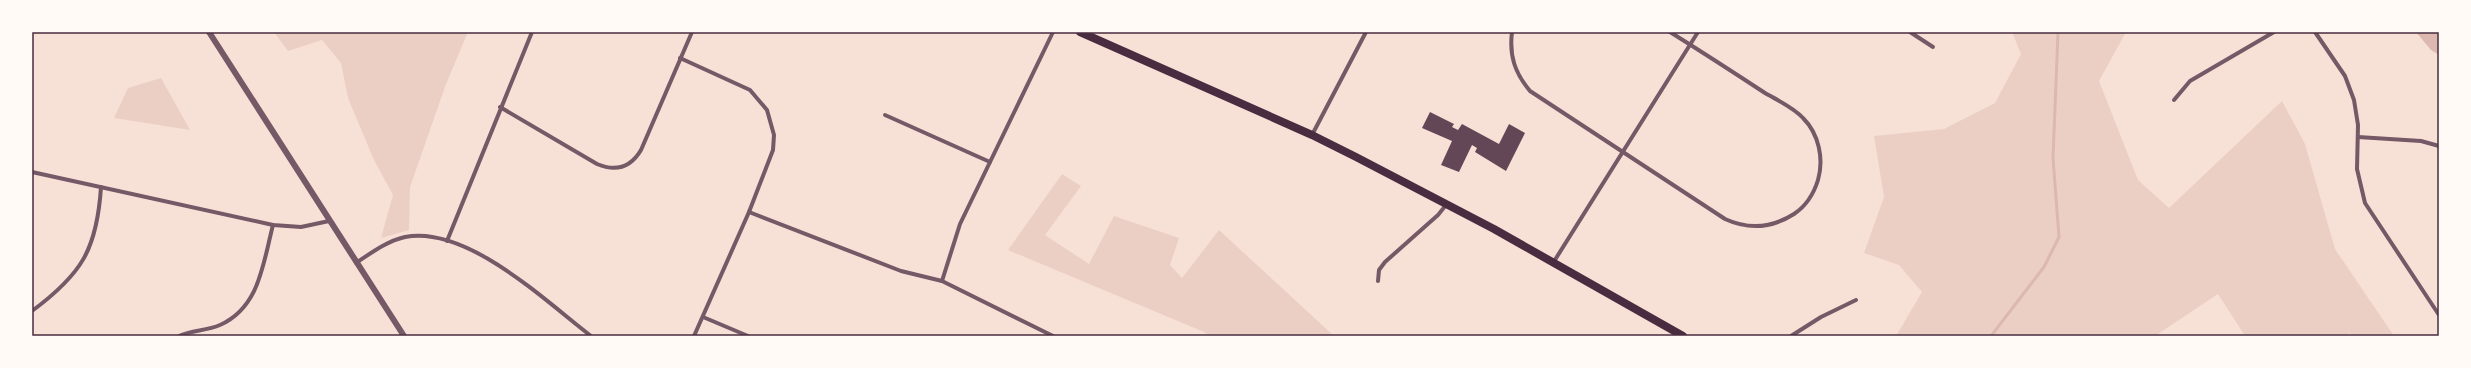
<svg xmlns="http://www.w3.org/2000/svg" width="2471" height="368" font-family="'Alegreya Sans',sans-serif">
	<style>
		.green { fill: #ebcfc5 }
		.water { fill: #dcb8b0 }
		.lines { fill: none; stroke-linecap: round; stroke-linejoin: round }
		.stream { stroke: #dcb8b0; stroke-width: 3 }
		.building { fill: #644757 }
		.minor { stroke: #755966; stroke-width: 4 }
		.tertiary { stroke: #755966; stroke-width: 6 }
		.primary { stroke: #4a2c40; stroke-width: 8 }
		.neatline { fill: none; stroke: #4a2c40; stroke-width: 1.5 }
	</style>
	<rect width="100%" height="100%" fill="#f7e1d7"/>
	<g class="green">
		<path d="M274,32H468L446,84L410,187L409,230L381,238L393,195L374,160L348,98L341,63L322,40L288,51Z"/>
		<path d="M2012,32H2126L2099,81L2138,180L2169,208L2282,101L2305,144L2335,249L2394,336H2352L2350,333L2344,336H2245L2218,294L2155,336H1896L1922,292L1899,265L1864,253L1884,197L1874,136L1944,129L1995,103L2021,54Z"/>
		<path d="M161,78L190,130L114,118L128,88Z"/>
		<path d="M1062,174L1081,186L1045,235L1089,264L1114,216L1179,238L1170,265L1182,278L1219,230L1334,336H1209L1204,332L1008,250Z"/>
	</g>
	<path class="water" d="M2416,32H2439V55L2431,50Z"/>
	<g class="lines">
		<path class="stream" d="M1991,336L2044,267L2059,237L2053,158L2058,32"/>
	</g>
	<path class="building" d="M1430,112L1454,124L1452,127L1458,130L1462,124L1499,144L1509,124L1525,133L1506,171L1475,152L1477,148L1472,145L1459,172L1441,165L1452,141L1422,128Z"/>
	<g class="lines">
		<g class="minor">
			<path d="M1512,32C1509,56 1515,73 1530,91L1725,219C1749,230 1772,228 1794,214C1806,206 1814,193 1818,180C1824,159 1819,134 1803,118C1793,107 1777,100 1765,93C1733,72 1702,52 1670,32"/>
			<path d="M1910,32L1933,47"/>
			<path d="M2315,32L2345,76L2354,100L2358,125L2357,169L2365,203L2439,315"/>
			<path d="M680,58L750,90L767,110L774,135L773,150L749,212L694,336"/>
			<path d="M2174,100L2190,81L2274,32"/>
			<path d="M500,107L597,164C616,172 631,167 641,150L692,32"/>
			<path d="M885,115L990,162"/>
			<path d="M1312,135L1366,32"/>
			<path d="M2358,137L2421,141L2439,146"/>
			<path d="M32,172L273,225L301,227L329,221"/>
			<path d="M749,212L901,271L942,281L1053,336"/>
			<path d="M447,241L532,32"/>
			<path d="M356,263C371,253 387,241 405,237C467,225 545,301 591,336"/>
			<path d="M1553,263L1698,32"/>
			<path d="M942,281L960,224L1053,32"/>
			<path d="M1378,281L1379,270L1385,262L1438,215L1446,205"/>
			<path d="M32,311C82,274 97,249 101,187"/>
			<path d="M703,317L748,336"/>
			<path d="M179,336C192,330 206,331 220,325C260,307 263,263 273,225"/>
			<path d="M1791,336L1821,317L1856,300"/>
		</g>
		<path class="tertiary" d="M209,32L404,336"/>
		<path class="primary" d="M1080,32L1312,135L1356,157L1494,229L1683,336"/>
	</g>
	<rect width="2471" height="368" fill="none" stroke="#fffaf5" stroke-width="66"/>
	<rect x="33" y="33" width="2405" height="302" class="neatline"/>
</svg>
